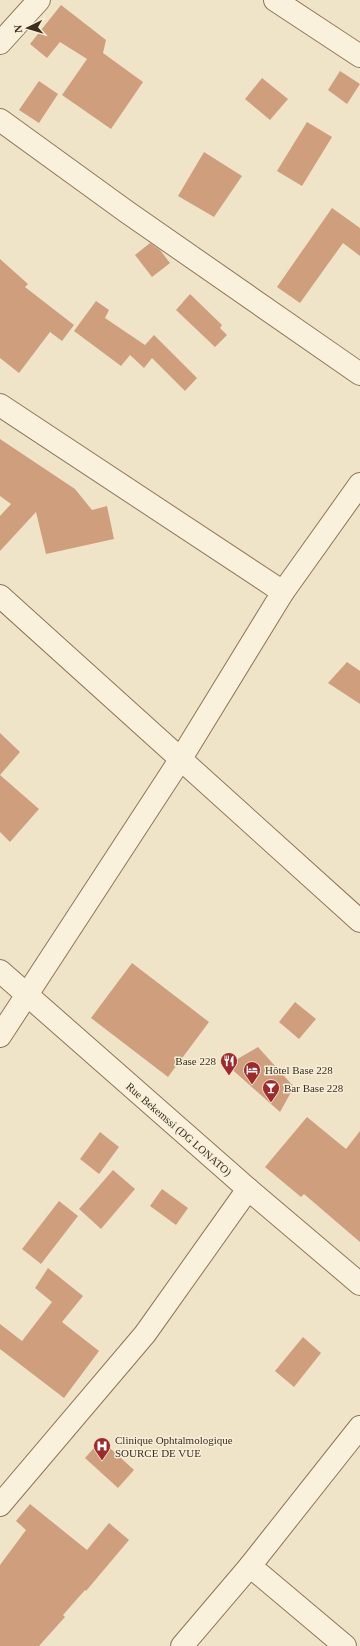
<svg xmlns="http://www.w3.org/2000/svg" width="360" height="1646" font-family="Georgia,serif">
	<style>
		.building { fill: #cf9f7d }
		.lines { fill: none; stroke-linecap: round; stroke-linejoin: round }
		.street-casing { stroke: #8d765c; stroke-width: 24 }
		.street { stroke: #faf1dc; stroke-width: 22 }
		.labels { text-anchor: middle; dominant-baseline: central; stroke-width: 3; stroke-linejoin: round; paint-order: stroke }
		.poi-label { font-size: 11px; fill: #3d2e20; stroke: #f7eed8; text-anchor: start }
		.street-label { font-size: 11px; fill: #3d2e20; stroke: #f7eed8 }
	</style>
	<rect width="100%" height="100%" fill="#f0e4c8"/>
	<g class="building">
		<path d="M61,5L106,40L103,53L143,82L111,129L62,95L87,59L60,42L47,58L30,44Z"/>
		<path d="M340,71L360,84L347,104L328,90Z"/>
		<path d="M262,78L288,99L270,120L245,99Z"/>
		<path d="M39,81L58,94L39,123L19,110Z"/>
		<path d="M307,122L332,137L302,186L277,171Z"/>
		<path d="M204,152L242,176L214,217L178,196Z"/>
		<path d="M332,208L360,228V256L343,243L300,303L277,287Z"/>
		<path d="M150,243L160,250L170,263L152,277L135,255Z"/>
		<path d="M0,259L28,284L25,287L74,325L62,341L50,332L19,373L0,358Z"/>
		<path d="M190,294L222,325L220,328L227,335L215,347L176,310Z"/>
		<path d="M96,301L109,310L105,318L145,345L154,335L197,378L185,391L152,358L144,368L130,355L121,366L74,331Z"/>
		<path d="M0,439L75,489L92,510L107,506L114,539L46,554L36,512L0,551V516L11,504L0,496Z"/>
		<path d="M347,662L360,671V704L328,683Z"/>
		<path d="M0,733L20,752L0,775L39,809L10,842L0,832Z"/>
		<path d="M132,963L209,1022L168,1077L91,1018Z"/>
		<path d="M295,1002L316,1019L299,1039L279,1022Z"/>
		<path d="M258,1047L294,1087L280,1112L227,1065Z"/>
		<path d="M307,1117L346,1149L360,1131V1242L304,1194L301,1197L265,1167Z"/>
		<path d="M100,1132L119,1147L99,1174L80,1159Z"/>
		<path d="M113,1170L135,1189L101,1229L79,1209Z"/>
		<path d="M162,1189L188,1208L176,1225L150,1206Z"/>
		<path d="M59,1201L78,1216L41,1264L22,1249Z"/>
		<path d="M48,1268L83,1296L62,1322L99,1351L64,1398L0,1349V1324L22,1341L52,1302L35,1288Z"/>
		<path d="M303,1337L321,1353L294,1387L275,1371Z"/>
		<path d="M101,1440L134,1470L118,1488L85,1458Z"/>
		<path d="M30,1504L87,1550L109,1523L129,1540L86,1591L85,1590L63,1615L65,1617L39,1646H0V1565L26,1530L16,1521Z"/>
	</g>
	<g class="lines">
		<defs>
			<g id="street">
				<path d="M275,0L360,56"/>
				<path d="M0,43L39,0"/>
				<path d="M0,120L127,212L360,374"/>
				<path d="M0,405L283,592"/>
				<path d="M0,596L360,921"/>
				<path d="M0,971L248,1189L360,1284"/>
				<path d="M0,1036L180,760L283,592L360,484"/>
				<path d="M0,1505L145,1334L248,1189"/>
				<path d="M250,1566L345,1646"/>
				<path d="M182,1646L250,1566L360,1427"/>
			</g>
		</defs>
		<use href="#street" class="street-casing"/>
		<use href="#street" class="street"/>
	</g>
	<defs>
		<symbol id="restaurant-pin" viewBox="-11 -11 22 30"><path d="M0 17L-7.5 6A9.5 9.5 0 1 1 7.5 6Z" fill="#9e2a2b" stroke="#f7eed8"/><path d="M-5-6h1v4h1v-4h1v4h1v-4h1v5L-1.5 .5V6h-2V.5L-5-1ZM5-6V6H3V1.5H1.5Q1.5-4 5-6Z" fill="#fff"/></symbol>
		<symbol id="hotel-pin" viewBox="-11 -11 22 30"><path d="M0 17L-7.5 6A9.5 9.5 0 1 1 7.5 6Z" fill="#9e2a2b" stroke="#f7eed8"/><path d="M-6-4.5h1.5V1H6V5H4.5V3h-9V5H-6ZM-4 0a1.8 1.8 0 1 1 3.6 0ZM.5 0V-2.5h3Q6-2.5 6 0Z" fill="#fff"/></symbol>
		<symbol id="bar-pin" viewBox="-11 -11 22 30"><path d="M0 17L-7.5 6A9.5 9.5 0 1 1 7.5 6Z" fill="#9e2a2b" stroke="#f7eed8"/><path d="M-6-5H6L.8 .8V4.5H3.5V6h-7V4.5H-.8V.8Z" fill="#fff"/></symbol>
		<symbol id="hospital-pin" viewBox="-11 -11 22 30"><path d="M0 17L-7.5 6A9.5 9.5 0 1 1 7.5 6Z" fill="#9e2a2b" stroke="#f7eed8"/><path d="M-5-5h3v3.5h4V-5h3V5h-3V1.5h-4V5h-3Z" fill="#fff"/></symbol>
	</defs>
	<g fill-rule="evenodd">
		<use href="#restaurant-pin" x="219" y="1051" width="20" height="27"/>
		<use href="#hotel-pin" x="242" y="1060" width="20" height="27"/>
		<use href="#bar-pin" x="261" y="1078" width="20" height="27"/>
		<use href="#hospital-pin" x="92" y="1436" width="20" height="27"/>
	</g>
	<g class="labels">
		<g class="poi-label">
			<text x="216" y="1061" text-anchor="end">Base 228</text>
			<text x="265" y="1070">Hôtel Base 228</text>
			<text x="284" y="1088">Bar Base 228</text>
			<text x="115" y="1440">Clinique Ophtalmologique<tspan x="115" dy="13">SOURCE DE VUE</tspan></text>
		</g>
		<g class="street-label">
			<text transform="translate(179 1129) rotate(41)">Rue Bekemssi (DG LONATO)</text>
		</g>
	</g>
	<g transform="translate(28 28) rotate(265)" stroke="#f7eed8" stroke-width="3" paint-order="stroke">
	<path d="M0-3L7 15L0 10L-7 15Z" fill="#3d2e20"/>
	<text y="-6" font-size="11" font-weight="bold" text-anchor="middle" fill="#3d2e20">N</text>
	</g>
</svg>
